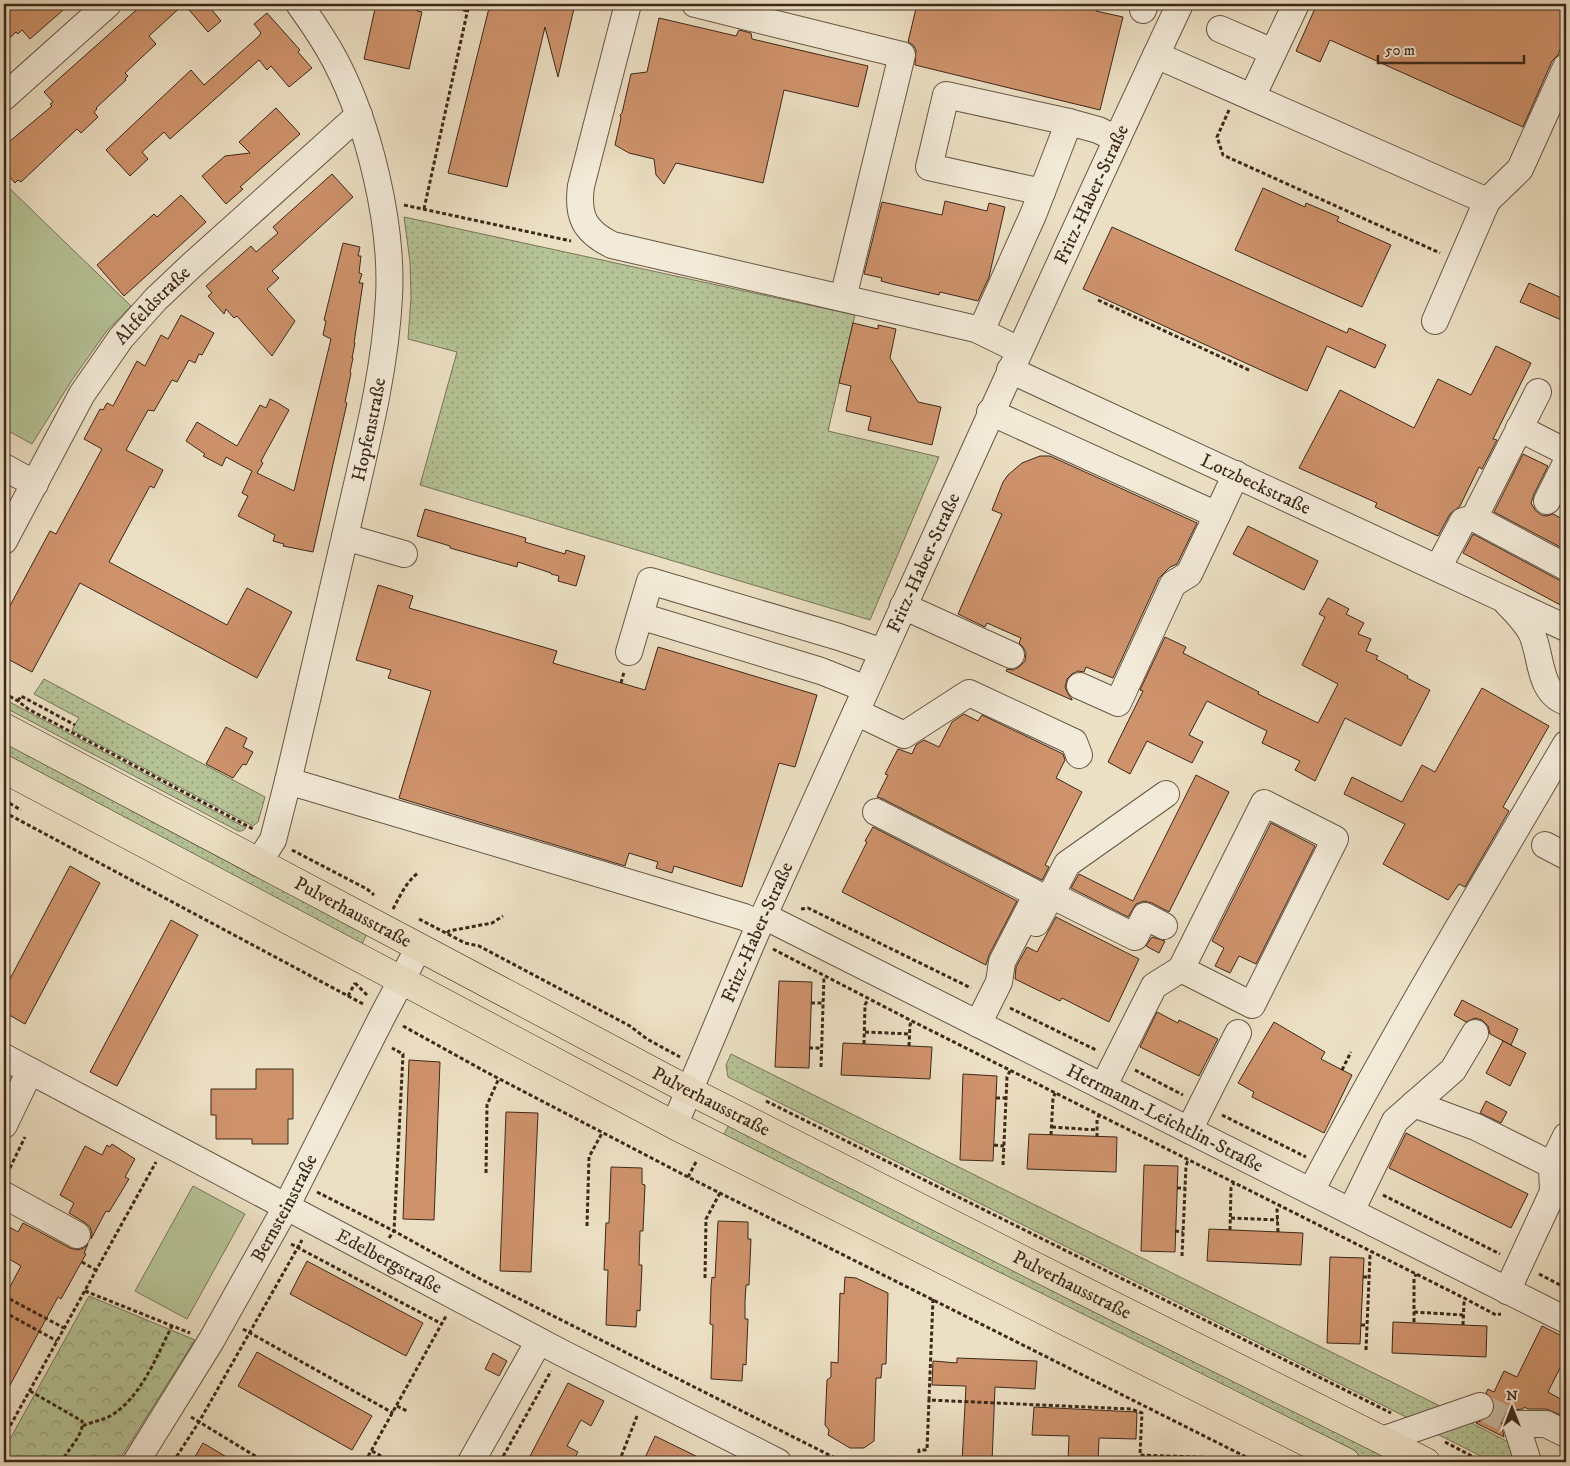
<svg xmlns="http://www.w3.org/2000/svg" width="1570" height="1466" font-family="'IM FELL DW Pica',serif">
	<style>
		.grass { fill: url(#grass-dots); stroke: #797658 }
		.park { fill: url(#park-crowns); stroke: #797658 }
		.pitch { fill: #b5c396; stroke: #797658 }
		.building { fill: #cf936c; stroke: #3d281a }
		.lines { fill: none; stroke-linecap: round; stroke-linejoin: round }
		.minor-tunnel { stroke: #c9bba2; stroke-width: 26; stroke-dasharray: 26 13; stroke-linecap: butt }
		.minor-casing { stroke: #695644; stroke-width: 28 }
		.major-casing { stroke: #3d281a; stroke-width: 29 }
		.path { stroke: #3d281a; stroke-width: 3; stroke-dasharray: 4 2.5; stroke-linecap: butt }
		.minor { stroke: #f3ebd9; stroke-width: 26 }
		.major { stroke: #ece0c4; stroke-width: 28 }
		.labels { text-anchor: middle; dominant-baseline: central; stroke-width: 4.5; stroke-linejoin: round; paint-order: stroke }
		.street-label { font-size: 19px; fill: #3d281a; stroke: #f3ebd9 }
	</style>
	<defs>
		<pattern id="grass-dots" width="8" height="8" patternUnits="userSpaceOnUse" patternTransform="scale(1.25)"><rect width="8" height="8" fill="#b5c396"/><path d="M2 2h.1M6 6h.1" fill="none" stroke="#949e7a" stroke-width="1.8" stroke-linecap="round"/></pattern>
		<pattern id="park-crowns" width="20" height="18" patternUnits="userSpaceOnUse" patternTransform="scale(1.25)"><rect width="20" height="18" fill="#b5c396"/><path d="M2 6a3 3 0 1 1 6 0M12 15a3 3 0 1 1 6 0" fill="none" stroke="#949e7a"/></pattern>
	</defs>
	<rect width="100%" height="100%" fill="#ece0c4"/>
	<filter id="stains"><feTurbulence type="fractalNoise" baseFrequency=".004" numOctaves="4"/><feColorMatrix values="0 0 0 0 .2 0 0 0 0 .09 0 0 0 0 .02 0 0 0 .5 -.17"/></filter>
	<radialGradient id="worn" r=".72"><stop offset=".6" stop-color="#630" stop-opacity="0"/><stop offset="1" stop-color="#630" stop-opacity=".3"/></radialGradient>
	<g class="grass">
		<path d="M404,217L855,315L828,431L939,457L870,620L420,485L457,352L408,339L411,298L410,262Z"/>
		<path d="M44,679L265,797L258,822L253,826L72,730L79,718L34,694Z"/>
		<path d="M4,699L246,828L242,831H238L4,707Z"/>
		<path d="M4,742L368,932L361,946L4,756Z"/>
		<path d="M731,1054L1446,1409L1410,1419L728,1077L726,1065Z"/>
		<path d="M729,1125L1403,1462H1370L722,1138Z"/>
		<path d="M1468,1421L1512,1444L1518,1462H1493L1433,1432Z"/>
	</g>
	<path class="park" d="M89,1296L195,1340L118,1462H4V1450Z"/>
	<g class="pitch">
		<path d="M4,183L131,306L106,332L72,380L32,444L5,429L4,430Z"/>
		<path d="M193,1186L245,1214L187,1319L135,1291Z"/>
	</g>
	<g class="building">
		<path d="M4,4H70L30,39L22,30L18,34L16,32L4,43Z"/>
		<path d="M143,4H207L221,21L208,32L184,4L149,36L156,44L125,73L128,76L125,79L126,80L96,108L97,109L94,112L98,117L81,133L77,129L21,182L18,180L15,183L4,171V146L52,106L50,104L53,102L44,92Z"/>
		<path d="M376,4H419L417,11L422,12L409,69L364,59Z"/>
		<path d="M490,4H575L558,77L545,27L507,187L448,173Z"/>
		<path d="M917,4H1097L1096,11L1123,17L1100,110L915,65L916,50L913,45L908,42Z"/>
		<path d="M1317,4H1566V36L1558,55L1552,61L1523,127L1330,40L1320,62L1296,51Z"/>
		<path d="M267,13L300,50L298,52L312,68L289,87L271,66L267,70L259,60L170,139L164,132L142,152L148,159L130,176L106,150L191,70L204,85L258,37L261,33L254,24Z"/>
		<path d="M659,18L736,36L739,30L751,33L752,39L868,66L858,107L784,90L763,183L676,163L664,184L656,175L654,159L629,153L615,145L621,118L620,115L622,113L631,74L647,72Z"/>
		<path d="M276,108L300,134L240,187L243,189L226,204L202,176L225,156L250,153L239,142Z"/>
		<path d="M332,174L353,197L272,271L279,278L267,289L295,321L272,356L237,316L234,318L226,309L224,314L208,296L212,293L206,286L251,246L256,252L278,233L273,227Z"/>
		<path d="M1263,188L1305,207L1306,203L1339,217L1337,221L1391,245L1362,307L1235,250Z"/>
		<path d="M181,195L206,222L124,296L97,265L154,214L157,217Z"/>
		<path d="M945,201L987,211L989,203L1005,207L989,277L978,301L940,292L939,295L892,284L881,281L882,278L864,274L882,202L942,215Z"/>
		<path d="M1112,227L1347,333L1349,328L1386,345L1375,368L1327,346L1307,391L1083,289Z"/>
		<path d="M343,243L360,247L358,256H361L359,273L362,274L359,283H363L354,343H355L352,358H353L350,372L351,373L345,402L347,403L313,552L283,546L284,544L273,541L275,535L238,516L248,496L242,493L252,471L226,457L222,466L203,456L205,454L186,441L197,422L237,446L260,405L266,408L270,399L278,403L289,410L261,461L263,463L257,473L294,491L331,339L323,335L326,321L324,320Z"/>
		<path d="M1529,283L1566,300V322L1520,302Z"/>
		<path d="M181,315L214,333L202,355L199,354L195,363L189,360L177,382L172,380L154,411L148,410L126,450L163,470L154,488L150,486L109,562L227,625L247,588L292,612L257,678L80,583L32,672L4,657V617L50,531L56,534L102,449L84,439L100,409L103,410L107,403L113,406L137,361L145,366L161,335L168,339Z"/>
		<path d="M853,323L878,329V325L896,329L890,358L918,402L941,407L932,445L868,430L871,417L846,411L851,386L839,383Z"/>
		<path d="M1496,346L1531,363L1493,439L1497,440L1482,469L1479,467L1460,506L1450,514L1438,536L1375,507L1377,503L1299,468L1340,390L1414,428L1438,379L1471,395Z"/>
		<path d="M1523,454L1548,466L1534,494L1531,503L1535,510L1541,515L1547,516L1553,514L1566,521V550L1494,512Z"/>
		<path d="M1040,456H1050L1197,523L1177,564L1170,567L1159,578L1113,678L1086,667L1084,672L1078,671L1072,674L1067,679L1065,687L1068,694L1072,699V700L1006,671L1007,669L1013,670L1019,667L1025,661L1026,653L1023,647L1019,643L1021,638L987,623L985,627L958,614L1002,514L992,510L1003,482L1008,475L1022,463Z"/>
		<path d="M425,509L526,538L525,542L565,554L566,550L585,556L576,586L558,581L559,576L551,574V573L518,562L517,567L450,548V546L417,536Z"/>
		<path d="M1248,526L1318,561L1304,590L1233,554Z"/>
		<path d="M1473,534L1559,580L1566,582V608L1463,553Z"/>
		<path d="M378,585L413,596L409,608L557,651L553,663L645,690L658,647L817,695L795,767L779,763L742,887L674,866L672,873L656,868L658,862L629,853L625,866L399,798L431,691L388,678L391,670L356,660Z"/>
		<path d="M1328,598L1349,609L1346,614L1364,623L1358,634L1371,639L1366,651L1378,656L1376,659L1408,676L1407,678L1430,690L1401,746L1345,718L1315,781L1295,770L1300,761L1262,743L1267,731L1207,701L1189,735L1203,742L1192,763L1147,741L1130,774L1108,762L1143,691L1140,690L1165,637L1186,647L1183,653L1259,692L1258,694L1318,723L1338,684L1302,665L1325,617L1319,614Z"/>
		<path d="M1482,688L1549,726L1503,807L1509,811L1465,887L1459,884L1448,900L1383,864L1405,824L1344,794L1352,777L1402,802L1422,765L1435,772Z"/>
		<path d="M964,714L978,721L982,715L1063,754L1065,760L1056,778L1082,792L1045,865L1049,867L1042,880L883,799L877,797L888,775L885,774L898,749L912,754L916,745L924,740L939,747L952,722Z"/>
		<path d="M226,727L247,738L243,747L253,752L246,765L243,764L233,778L206,764Z"/>
		<path d="M1196,775L1229,792L1169,912L1152,903L1144,901L1136,904L1128,917L1071,888L1079,874L1133,901Z"/>
		<path d="M1271,823L1315,846L1256,964L1239,956L1230,973L1215,966L1224,948L1212,941Z"/>
		<path d="M873,827L1017,901L989,955L986,965L842,892L867,842L865,841Z"/>
		<path d="M70,866L100,883L25,1024L4,1012V990Z"/>
		<path d="M1056,917L1139,959L1109,1022L1062,998L1060,1001L1015,979L1016,967L1027,947L1037,952Z"/>
		<path d="M171,920L198,935L117,1086L90,1072Z"/>
		<path d="M1152,937L1165,941L1159,953L1146,946Z"/>
		<path d="M779,981L812,982L809,1068L775,1067Z"/>
		<path d="M1462,1000L1518,1029L1511,1045L1490,1034L1488,1026L1482,1020L1475,1018L1466,1022L1454,1015Z"/>
		<path d="M1157,1012L1178,1023L1179,1020L1218,1039L1199,1076L1140,1047Z"/>
		<path d="M1274,1022L1325,1052L1321,1059L1352,1075L1324,1133L1252,1097L1254,1092L1238,1083Z"/>
		<path d="M1503,1041L1526,1053L1510,1086L1486,1073Z"/>
		<path d="M843,1043L932,1047L930,1079L841,1075Z"/>
		<path d="M409,1060L440,1062L434,1220L403,1219Z"/>
		<path d="M256,1069H293V1119H288V1144H252V1139H216V1115H211V1089H256Z"/>
		<path d="M963,1074L997,1076L993,1161L960,1160Z"/>
		<path d="M1486,1101L1507,1112L1501,1123L1480,1113Z"/>
		<path d="M506,1112L538,1113L531,1272L500,1271Z"/>
		<path d="M1406,1133L1528,1194L1511,1228L1389,1168Z"/>
		<path d="M1029,1134L1117,1137L1116,1172L1027,1169Z"/>
		<path d="M112,1144L135,1159L125,1177L129,1179L109,1212L106,1211L91,1239L92,1234L90,1227L84,1222L69,1213L74,1203L60,1195L85,1146L102,1155L107,1145L110,1147Z"/>
		<path d="M1144,1165L1178,1166L1175,1252L1141,1251Z"/>
		<path d="M611,1167L642,1168V1184L645,1185L643,1231H640L639,1265H642L640,1311L637,1310L636,1327L606,1325L608,1270H604L606,1223H609Z"/>
		<path d="M718,1221L748,1222V1239H751L749,1285H746L745,1301V1319H748L746,1365L743,1364L742,1381L711,1379L713,1325L710,1324L711,1287L712,1277L715,1278Z"/>
		<path d="M23,1223L70,1248L78,1250L84,1248L88,1244L84,1253L86,1254L61,1299L58,1297L4,1396V1298L21,1266L4,1256V1224L18,1232Z"/>
		<path d="M1209,1229L1303,1233L1301,1265L1207,1261Z"/>
		<path d="M1330,1257L1364,1258L1360,1344L1327,1343Z"/>
		<path d="M307,1261L423,1323L406,1356L290,1294Z"/>
		<path d="M845,1277L856,1278L888,1293L886,1364H882L881,1378H876L874,1441L864,1448H850L828,1435L829,1430L825,1425L827,1380L831,1377V1362L838,1363L840,1293L844,1294Z"/>
		<path d="M1393,1322L1487,1326L1486,1357L1392,1353Z"/>
		<path d="M1542,1326L1566,1338V1356L1548,1392L1566,1402V1417L1546,1409H1528L1524,1407L1523,1409L1510,1410L1504,1415L1501,1421L1504,1437L1476,1423L1491,1416L1495,1409L1494,1401L1486,1393L1488,1389L1494,1392L1504,1371L1517,1377Z"/>
		<path d="M257,1352L372,1416L352,1450L238,1386Z"/>
		<path d="M493,1353L507,1361L499,1376L485,1369Z"/>
		<path d="M957,1358L1037,1361L1035,1389L995,1387L992,1462H962L966,1386L932,1385L933,1361L957,1363Z"/>
		<path d="M568,1383L604,1401L591,1426L581,1420L567,1446L578,1452L572,1462H527Z"/>
		<path d="M1034,1407L1137,1412L1136,1439L1099,1438L1098,1462H1068L1069,1436L1032,1435Z"/>
		<path d="M655,1436L708,1462H643Z"/>
		<path d="M203,1443L235,1462H192Z"/>
	</g>
	<g class="lines">
		<path class="minor-tunnel" d="M1480,1406L1516,1424"/>
		<defs>
			<g id="minor">
				<path d="M628,4L581,186C577,216 584,231 612,245L976,329L1019,350"/>
				<path d="M695,4L902,55L843,298"/>
				<path d="M1143,10L1145,4"/>
				<path d="M1220,29L1273,52"/>
				<path d="M1156,55L1487,201"/>
				<path d="M4,97L108,4"/>
				<path d="M1252,97L1296,4"/>
				<path d="M1042,192L929,167L946,95L1069,122"/>
				<path d="M1435,321L1487,201L1520,169L1566,67"/>
				<path d="M981,331L1033,215L1069,122L1098,130L1117,139"/>
				<path id="s1" d="M1010,370L1566,628"/>
				<path d="M990,412L1217,515L1236,474"/>
				<path d="M1519,428L1566,452"/>
				<path d="M4,467L35,484"/>
				<path d="M1547,501L1566,463"/>
				<path d="M1474,518L1538,392"/>
				<path d="M345,537L404,554"/>
				<path id="s2" d="M4,541L82,394L121,338L156,299L192,265L359,115"/>
				<path d="M1438,568L1463,521L1474,518L1566,567"/>
				<path d="M1507,603C1516,612 1526,622 1532,634C1542,657 1538,692 1566,702"/>
				<path d="M903,606L1011,655"/>
				<path d="M640,616L821,671L866,689"/>
				<path d="M629,652L650,581L839,637L883,652"/>
				<path d="M1080,686L1118,703L1173,584L1189,574L1217,515"/>
				<path d="M856,712L904,735L969,693L1074,742L1079,755"/>
				<path d="M288,781L744,917L760,924"/>
				<path d="M876,812L1037,894L1002,962L999,982L978,1024"/>
				<path d="M1545,845L1566,856"/>
				<path id="s3" d="M258,863L273,840L288,781C308,697 327,613 347,528C364,452 385,375 389,297C393,224 369,126 336,62C325,41 312,22 299,4"/>
				<path d="M1051,895L1067,864L1166,794"/>
				<path id="s4" d="M764,916L1566,1320"/>
				<path d="M1036,923L1051,895L1135,937L1145,916L1164,926"/>
				<path id="s5" d="M4,1057L562,1353L778,1462"/>
				<path d="M1103,1087L1154,986L1181,969L1252,1005L1335,839L1264,803L1181,969"/>
				<path d="M1414,1104L1476,1127L1552,1165L1553,1192L1507,1291"/>
				<path d="M4,1125L30,1071"/>
				<path id="s6" d="M674,1125C704,1059 730,992 759,926C899,618 1036,310 1180,4"/>
				<path d="M1189,1130L1238,1033"/>
				<path d="M1552,1165L1566,1136"/>
				<path d="M1311,1191C1391,1039 1479,892 1566,744"/>
				<path d="M4,1195L77,1235"/>
				<path d="M1351,1211L1395,1121L1453,1070L1475,1033"/>
				<path d="M1382,1440L1480,1406"/>
				<path id="s7" d="M136,1462L211,1341L286,1207L383,1015L419,947"/>
				<path d="M471,1462L539,1341"/>
				<path d="M1528,1462L1516,1424H1546L1566,1434"/>
			</g>
			<g id="major">
				<path id="s8" d="M4,727L690,1091L1078,1288L1426,1462"/>
				<path d="M4,769L674,1125L1346,1462"/>
			</g>
		</defs>
		<use href="#minor" class="minor-casing"/>
		<use href="#major" class="major-casing"/>
		<g class="path">
			<path d="M444,4L467,11"/>
			<path d="M1229,110L1217,137L1223,155L1440,253"/>
			<path d="M404,205L571,241"/>
			<path d="M424,209L469,4"/>
			<path d="M1098,300L1251,371"/>
			<path d="M621,683L624,672"/>
			<path d="M4,693L18,701L28,709L253,829"/>
			<path d="M18,701L21,696L75,725"/>
			<path d="M4,800L21,810"/>
			<path d="M4,812L365,1005"/>
			<path d="M292,850L367,889L374,895"/>
			<path d="M393,909C400,896 406,882 418,873"/>
			<path d="M801,909L808,908L971,988"/>
			<path d="M419,919L465,943L479,946L630,1026L647,1039L680,1057"/>
			<path d="M447,933L449,931L492,923L503,916"/>
			<path d="M773,949L912,1021L1466,1299L1496,1315L1501,1314"/>
			<path d="M355,983L368,996"/>
			<path d="M348,996L355,983"/>
			<path d="M811,1003H823"/>
			<path d="M1010,1008L1096,1050"/>
			<path d="M403,1026L488,1073L688,1177L1256,1462"/>
			<path d="M865,1032L910,1034"/>
			<path d="M864,1044L865,1005L868,999"/>
			<path d="M909,1046L910,1025L912,1021"/>
			<path d="M809,1048H821"/>
			<path d="M821,1067L824,976"/>
			<path d="M1135,1070L1183,1095"/>
			<path d="M1342,1070L1351,1052"/>
			<path d="M996,1098H1006"/>
			<path d="M766,1101L1391,1413"/>
			<path d="M1222,1115L1306,1157"/>
			<path d="M1052,1127L1097,1130"/>
			<path d="M1051,1135L1053,1099L1055,1093"/>
			<path d="M1097,1137V1120L1099,1115"/>
			<path d="M994,1145L1004,1146"/>
			<path d="M1003,1165L1007,1077L1010,1071"/>
			<path d="M486,1173L487,1105L499,1078"/>
			<path d="M7,1174L25,1137"/>
			<path d="M688,1177L696,1162"/>
			<path d="M1177,1188H1185"/>
			<path d="M317,1192L394,1231L482,1280L843,1462"/>
			<path d="M1383,1195L1500,1254"/>
			<path d="M1231,1218L1278,1220"/>
			<path d="M587,1226L589,1157L602,1133"/>
			<path d="M1230,1230L1231,1188L1234,1183"/>
			<path d="M1175,1231L1183,1232"/>
			<path d="M1278,1232L1277,1210L1280,1206"/>
			<path d="M389,1238L394,1231L403,1054L392,1048"/>
			<path d="M291,1244L442,1324"/>
			<path d="M1182,1256L1186,1166L1188,1160"/>
			<path d="M82,1262L96,1270"/>
			<path d="M1539,1274L1566,1288"/>
			<path d="M1363,1277H1369"/>
			<path d="M705,1278L706,1219L720,1193"/>
			<path d="M85,1291L190,1333"/>
			<path d="M4,1296L64,1328"/>
			<path d="M933,1299L929,1400L1131,1409L1142,1413L1140,1455L1248,1459"/>
			<path d="M4,1312L57,1341"/>
			<path d="M1414,1312L1463,1315"/>
			<path d="M1414,1322V1279L1416,1274"/>
			<path d="M1361,1325H1367"/>
			<path d="M1463,1325L1464,1303L1466,1299"/>
			<path d="M243,1329L393,1413"/>
			<path d="M1366,1350L1370,1256L1372,1252"/>
			<path d="M30,1391L82,1421C85,1433 67,1451 61,1462"/>
			<path d="M397,1406L407,1411"/>
			<path d="M191,1417L265,1462"/>
			<path d="M83,1426C93,1421 106,1420 115,1413C143,1393 157,1355 172,1326"/>
			<path d="M4,1437L156,1162"/>
			<path d="M1445,1442L1483,1462"/>
			<path d="M372,1451L381,1456"/>
			<path d="M919,1453V1450H927L929,1400"/>
			<path d="M173,1462L199,1422L302,1240"/>
			<path d="M365,1462L446,1316"/>
			<path d="M500,1462L551,1371"/>
			<path d="M619,1462L637,1416"/>
		</g>
		<use href="#minor" class="minor"/>
		<use href="#major" class="major"/>
	</g>
	<g class="labels">
		<g class="street-label">
			<text stroke="none"><textPath href="#s6" startOffset="1020">Fritz-Haber-Straße</textPath></text>
			<text stroke="none"><textPath href="#s2" startOffset="280">Altfeldstraße</textPath></text>
			<text stroke="none"><textPath href="#s3" startOffset="449">Hopfenstraße</textPath></text>
			<text stroke="none"><textPath href="#s1" startOffset="271">Lotzbeckstraße</textPath></text>
			<text stroke="none"><textPath href="#s6" startOffset="615">Fritz-Haber-Straße</textPath></text>
			<text stroke="none"><textPath href="#s8" startOffset="395">Pulverhausstraße</textPath></text>
			<text stroke="none"><textPath href="#s6" startOffset="210">Fritz-Haber-Straße</textPath></text>
			<text stroke="none"><textPath href="#s8" startOffset="800">Pulverhausstraße</textPath></text>
			<text stroke="none"><textPath href="#s4" startOffset="449">Herrmann-Leichtlin-Straße</textPath></text>
			<text stroke="none"><textPath href="#s7" startOffset="294">Bernsteinstraße</textPath></text>
			<text stroke="none"><textPath href="#s5" startOffset="436">Edelbergstraße</textPath></text>
			<text stroke="none"><textPath href="#s8" startOffset="1205">Pulverhausstraße</textPath></text>
		</g>
	</g>
	<rect width="1570" height="1466" fill="none" stroke="#ece0c4" stroke-width="20"/>
	<rect x="5" y="5" width="1560" height="1456" fill="none" stroke="#3d281a" stroke-width="2.5"/>
	<rect x="10" y="10" width="1550" height="1446" fill="none" stroke="#3d281a"/>
	<g transform="translate(1512 1408)" stroke="#f3ebd9" stroke-width="4" paint-order="stroke">
	<path d="M0-4L9 19L0 12L-9 19Z" fill="#3d281a"/>
	<text y="-8" font-size="14" font-weight="bold" text-anchor="middle" fill="#3d281a">N</text>
	</g>
	<path d="M1378 55v8h146v-8" fill="none" stroke="#3d281a" stroke-width="2.5"/>
	<text x="1385" y="55" font-size="15" fill="#3d281a" stroke="#f3ebd9" stroke-width="4" paint-order="stroke">50 m</text>
	<rect width="100%" height="100%" filter="url(#stains)"/>
	<rect width="100%" height="100%" fill="url(#worn)"/>
</svg>
